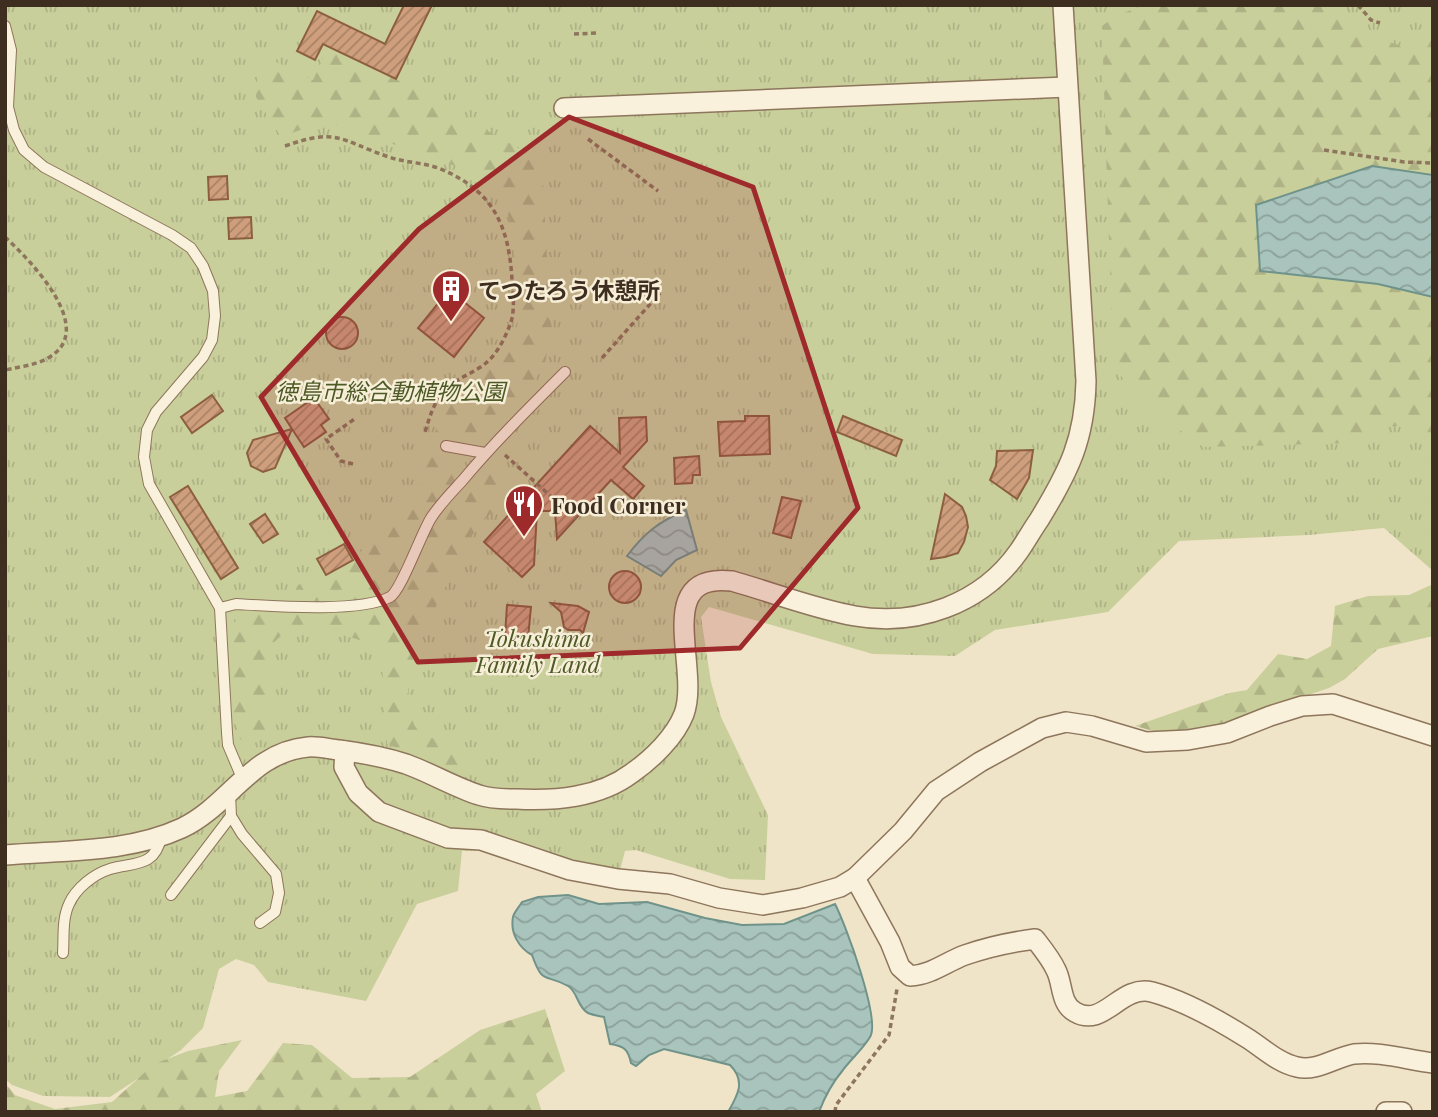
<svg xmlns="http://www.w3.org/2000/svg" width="1438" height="1117" font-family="'Playfair Display','Noto Sans JP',serif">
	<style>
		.grass { fill: url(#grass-tufts) }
		.forest { fill: url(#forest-firs) }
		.water { fill: url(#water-waves); stroke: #6f938a; stroke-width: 2 }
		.building { fill: url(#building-hatch); stroke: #8d5f41; stroke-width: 2 }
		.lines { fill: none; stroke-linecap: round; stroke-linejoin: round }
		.service-casing { stroke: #8d765c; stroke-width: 12 }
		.minor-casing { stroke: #8d765c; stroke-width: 22 }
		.path { stroke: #8d765c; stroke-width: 3.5; stroke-dasharray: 5 3.5; stroke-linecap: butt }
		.service { stroke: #faf1dc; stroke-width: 10 }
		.minor { stroke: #faf1dc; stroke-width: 19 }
		.marked { fill: #9e2a2b; fill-opacity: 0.2; stroke: #9e2a2b; stroke-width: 5; stroke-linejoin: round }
		.labels { text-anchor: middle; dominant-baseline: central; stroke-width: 5; stroke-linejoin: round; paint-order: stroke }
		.poi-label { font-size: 23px; font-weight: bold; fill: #3d2e20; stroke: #f7eed8; text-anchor: start }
		.park-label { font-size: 23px; font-style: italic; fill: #4d5a26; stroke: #f7eed8 }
	</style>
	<defs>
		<pattern id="grass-tufts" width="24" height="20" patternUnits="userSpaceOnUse" patternTransform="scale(1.75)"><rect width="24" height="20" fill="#c9cf9b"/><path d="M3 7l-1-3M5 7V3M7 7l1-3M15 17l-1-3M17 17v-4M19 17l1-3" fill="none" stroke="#aeb285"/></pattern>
		<pattern id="forest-firs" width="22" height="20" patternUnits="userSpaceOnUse" patternTransform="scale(1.75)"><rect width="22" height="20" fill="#c9cf9b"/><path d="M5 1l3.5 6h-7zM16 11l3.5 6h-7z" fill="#aeb285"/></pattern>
		<pattern id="water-waves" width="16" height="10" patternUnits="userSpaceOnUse" patternTransform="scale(1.75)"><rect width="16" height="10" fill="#a9c4bc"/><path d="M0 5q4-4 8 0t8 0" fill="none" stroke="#8ba098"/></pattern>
		<pattern id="building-hatch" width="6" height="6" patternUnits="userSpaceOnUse" patternTransform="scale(1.75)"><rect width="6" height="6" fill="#cf9f7d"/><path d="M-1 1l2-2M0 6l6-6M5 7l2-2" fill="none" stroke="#a98266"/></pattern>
	</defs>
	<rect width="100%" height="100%" fill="#f0e4c8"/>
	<path class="grass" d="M5,5H1433V571L1384,528L1309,535L1179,541L1108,612L995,630L955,656L873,654L709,607L701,617L711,682L721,717L768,815L765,880L730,879L636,850L625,851L616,886L489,850L462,851L458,891L417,904L366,1001L268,982L254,965L236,959L219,969L203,1028L181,1050L110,1097L43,1096L12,1085L5,1079Z"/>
	<g class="forest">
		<path d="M1145,5H1321C1343,27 1376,38 1405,47L1427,31L1433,21V436L1413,425L1380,427L1351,443L1203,447L1138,400L1113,364L1102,26L1117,15Z"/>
		<path d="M329,46L396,79L534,157L542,164L551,332L545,363L518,404L494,430L466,440L435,434C444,383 489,383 512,342C522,323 518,295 516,274C515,255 514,233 508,215C492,168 416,152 373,138C354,133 336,125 318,118L303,129L281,137L256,97L255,85L268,58L313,80Z"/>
		<path d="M425,449L458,459L460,468L455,480L469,494L494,467L516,486C500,504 483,520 470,538C459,552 453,571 446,586C426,628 396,675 413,722C422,747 457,729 459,773L387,744L381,649C358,637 314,625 288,632C281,634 273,644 267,649L271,708L263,715L267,736L251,745L240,739L234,714L230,629L240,615L293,613L296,589L298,585L326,575L353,560L383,528L413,502L423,469L414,465L412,459L416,451Z"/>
		<path d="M1433,584V636L1378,649L1345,679L1329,688L1270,708L1220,729L1175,737L1135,726L1229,693L1247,690L1278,654L1307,659L1331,646L1335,606L1368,596L1409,595Z"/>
		<path d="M545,1009L565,1071L536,1094L542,1112H5V1083L15,1095L55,1109L112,1102L154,1064L188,1051L242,1040L219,1071L215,1097L247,1091L283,1043L312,1045L352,1078L410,1077L480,1030Z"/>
	</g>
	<g class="water">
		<path d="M1372,166L1433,175V297L1378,284L1260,271L1256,205Z"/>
		<path d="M686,510L697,550L676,560L661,576L627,556C644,533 660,521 686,510Z"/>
		<path d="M568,895L599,904L647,902L705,918L742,925L784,924L835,904C845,923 881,1020 870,1037C863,1049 851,1059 843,1070C832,1083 825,1096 819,1112H728C738,1095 746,1081 730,1065L664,1049L649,1055L636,1066L631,1063C628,1049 624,1046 610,1044L604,1017C599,1016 592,1015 588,1013C577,1007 578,992 568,986C545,973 543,986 532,955C519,948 510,933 513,917C514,912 520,906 522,902L538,897Z"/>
	</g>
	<g class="building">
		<path d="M404,5H432L396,79L323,44L315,60L297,51L317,11L385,44Z"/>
		<path d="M227,176L228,199L209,200L208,177Z"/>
		<path d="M251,217L252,238L229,239L228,218Z"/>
		<path d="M449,290L484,318L454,357L418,328Z"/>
		<circle cx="342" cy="333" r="16"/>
		<path d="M212,395L223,411L192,433L181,417Z"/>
		<path d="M314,398L329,419L321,425L326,432L304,447L292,429L275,468L263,472L251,466L247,453L253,440L292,429L285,418Z"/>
		<path d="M745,416H769L770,454L720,456L718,422L745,421Z"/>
		<path d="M843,416L902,440L896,456L837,432Z"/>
		<path d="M646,417L647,441L623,467L644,486L633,499L611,480L557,539L555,511H537L534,565L522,577L484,542L590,426L620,453L619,418Z"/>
		<path d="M1033,450L1029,478L1017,499L990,480L996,466L997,451Z"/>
		<path d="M699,456L700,475H693L692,483L675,484L674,458Z"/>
		<path d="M188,486L238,568L221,579L170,497Z"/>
		<path d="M945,494L962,507L966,516L968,527L964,542L958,553L945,557L931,559Z"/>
		<path d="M782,497L801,501L791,538L773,533Z"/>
		<path d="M265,514L278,534L263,543L250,524Z"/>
		<path d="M344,544L353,560L326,575L317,559Z"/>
		<circle cx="625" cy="587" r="16"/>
		<path d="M551,603L578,606L589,612L583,633L580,630H568L564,627L561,612Z"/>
		<path d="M507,605L531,607L528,638L505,636Z"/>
	</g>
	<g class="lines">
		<defs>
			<g id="service">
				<path d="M5,26L11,50L8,107L14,130L24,150L44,167L172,235L191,248L203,266L213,291L215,316L212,340L203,357L156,412L147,430L144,457L149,484L220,608L227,733L228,745L242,778"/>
				<path d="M446,446L485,453"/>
				<path d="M220,608L236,604C272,606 359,613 390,597C401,591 421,534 431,518C440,504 451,493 462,481C494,443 529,408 565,372"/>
				<path d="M231,816L242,834L276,874L279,893L275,912L260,923"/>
				<path d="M171,895L231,816L230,794"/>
				<path d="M63,953C64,937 62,919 69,904C76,888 94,874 110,869C133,862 155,868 161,837"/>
			</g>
			<g id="minor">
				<path d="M564,108L1067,87"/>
				<path d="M345,751L344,767L358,793L379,812L448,838L481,840L570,870L618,879L670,884L719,898L763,905L802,898L840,887L855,878L890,942L900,967L910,976C931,975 946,962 965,955C988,947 1011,942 1035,939C1042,948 1051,959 1056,970C1063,983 1060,1004 1075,1012C1104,1029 1120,984 1152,992C1182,1000 1220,1021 1247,1038C1263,1048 1278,1063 1297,1067C1316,1072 1336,1057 1354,1054C1379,1051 1408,1060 1433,1063"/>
				<path d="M5,855C64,850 128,853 182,828C229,806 251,752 308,747C318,746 329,749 339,750C362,753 384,757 406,764C431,773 454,787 479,795C490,799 504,799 516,799C555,801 599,798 632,773C652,759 675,737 684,714C701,668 651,572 732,581C771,592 815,609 855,616C917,627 982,604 1019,551C1026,541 1032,530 1039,520C1069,471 1085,439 1086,381L1063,5"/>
				<path d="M855,878L903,831L936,791L980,762L1042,728L1066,722L1092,726L1146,742L1188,740L1227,733L1270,716L1302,706L1333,704L1433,736"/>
				<path d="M1386,1112H1402"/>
			</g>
		</defs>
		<use href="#service" class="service-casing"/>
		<use href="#minor" class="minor-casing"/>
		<g class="path">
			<path d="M1358,5L1371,20L1380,23"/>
			<path d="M574,34L599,33"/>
			<path d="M588,139L658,191"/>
			<path d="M285,146C337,128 338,139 386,156C404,163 425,162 443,170C494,192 509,227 512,280C513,293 515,309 511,322C506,336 498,353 486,363C474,373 457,378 446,389C434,401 430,416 425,432"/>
			<path d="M1324,150L1404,162L1433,163"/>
			<path d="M5,237C30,260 99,330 48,358C36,365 19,367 5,370"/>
			<path d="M602,358L660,293"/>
			<path d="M505,455L576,519"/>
			<path d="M353,464L341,461L326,439L356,418"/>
			<path d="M835,1112L836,1105L889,1035L897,989"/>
		</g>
		<use href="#service" class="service"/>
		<use href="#minor" class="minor"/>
	</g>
	<path class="marked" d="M569,117L753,187L858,508L740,648L418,662L261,397L419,229Z"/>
	<defs>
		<symbol id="building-pin" viewBox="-11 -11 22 30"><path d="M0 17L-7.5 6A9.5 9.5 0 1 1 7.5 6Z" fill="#9e2a2b" stroke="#f7eed8"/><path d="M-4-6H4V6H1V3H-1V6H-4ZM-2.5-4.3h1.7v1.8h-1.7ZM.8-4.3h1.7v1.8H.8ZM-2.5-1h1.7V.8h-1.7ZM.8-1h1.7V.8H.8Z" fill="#fff"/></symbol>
		<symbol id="restaurant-pin" viewBox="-11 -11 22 30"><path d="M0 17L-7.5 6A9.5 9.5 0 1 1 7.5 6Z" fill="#9e2a2b" stroke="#f7eed8"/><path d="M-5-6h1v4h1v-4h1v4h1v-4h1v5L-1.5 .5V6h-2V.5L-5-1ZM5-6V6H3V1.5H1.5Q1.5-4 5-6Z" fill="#fff"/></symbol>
	</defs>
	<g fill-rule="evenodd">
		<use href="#building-pin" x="429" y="267" width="44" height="60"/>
		<use href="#restaurant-pin" x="502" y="482" width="44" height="60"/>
	</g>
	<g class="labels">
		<g class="poi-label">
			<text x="478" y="289">てつたろう休憩所</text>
			<text x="551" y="504">Food Corner</text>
		</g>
		<g class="park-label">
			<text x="390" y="390">徳島市総合動植物公園</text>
			<text x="538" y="637">Tokushima<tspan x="538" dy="26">Family Land</tspan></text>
		</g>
	</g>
	<rect width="1438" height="1117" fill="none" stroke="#3d2e20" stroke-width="14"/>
</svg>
